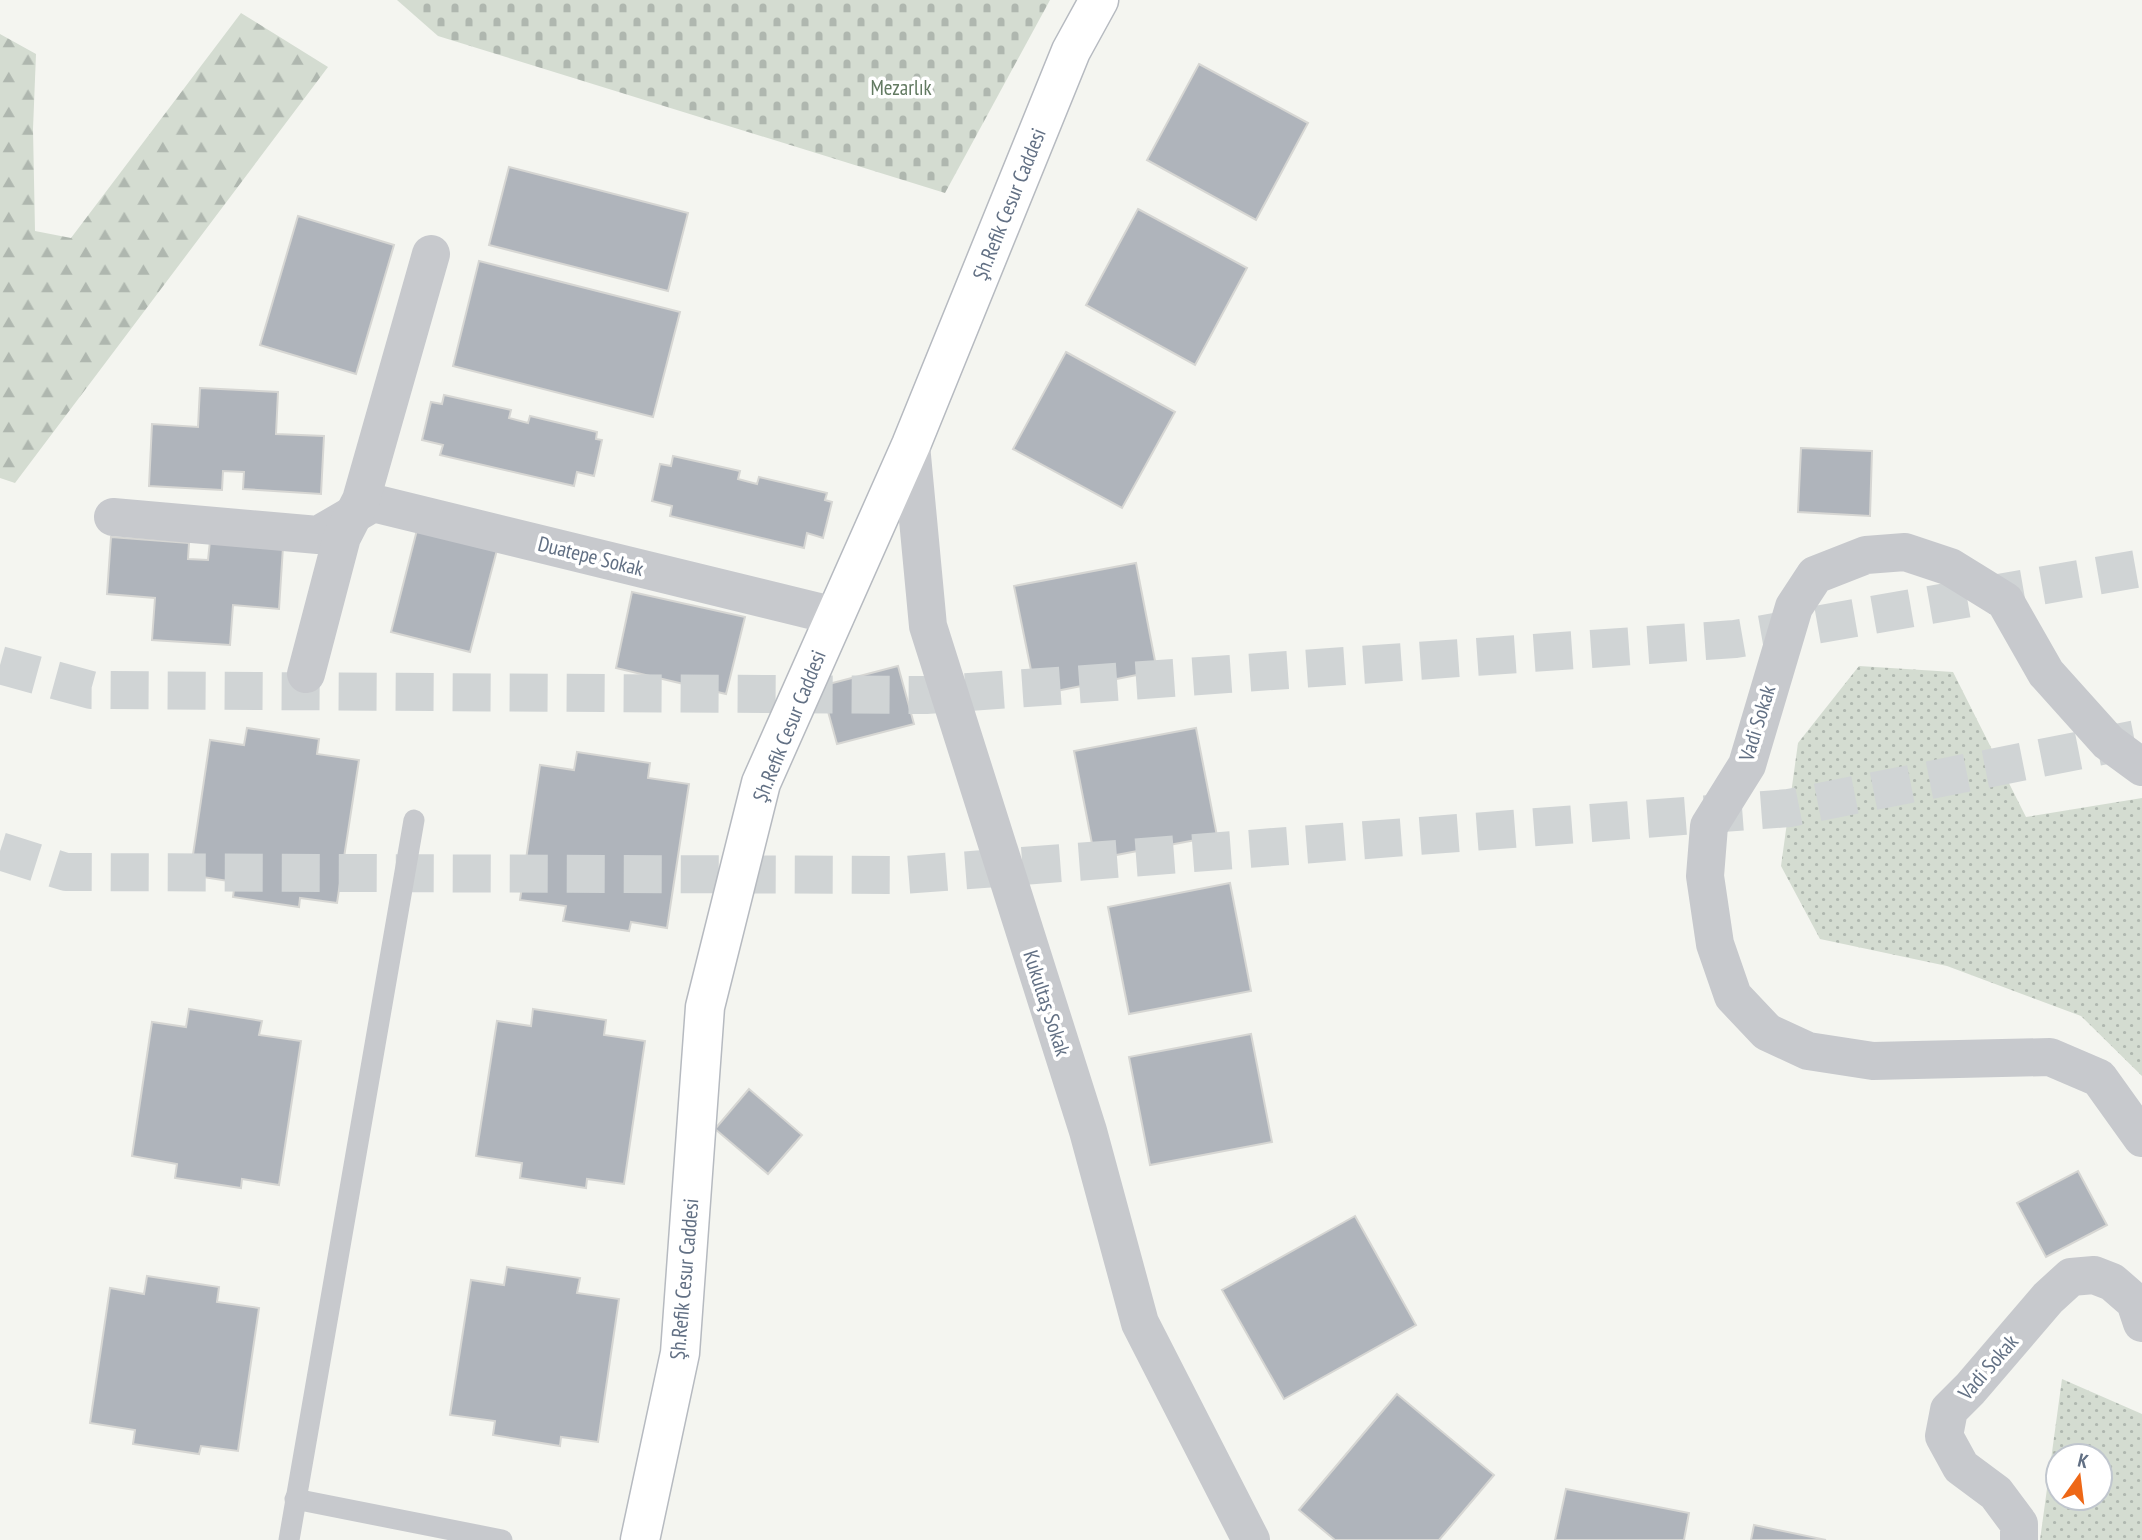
<svg xmlns="http://www.w3.org/2000/svg" width="2142" height="1540" font-family="'PT Sans Narrow',sans-serif">
	<style>
		.grass { fill: url(#grass-dots); fill-rule: evenodd }
		.forest { fill: url(#forest-firs) }
		.cemetery { fill: url(#cemetery-stones) }
		.building { fill: #afb4bb; stroke: #d6d6d3; stroke-width: 2 }
		.lines { fill: none; stroke-linecap: round; stroke-linejoin: round }
		.primary-tunnel { stroke: #d0d4d5; stroke-width: 38; stroke-dasharray: 38 19; stroke-linecap: butt }
		.secondary-casing { stroke: #b6bac0; stroke-width: 41 }
		.lane { stroke: #c7c9cd; stroke-width: 21 }
		.street { stroke: #c7c9cd; stroke-width: 38 }
		.secondary { stroke: #fff; stroke-width: 38 }
		.labels { text-anchor: middle; dominant-baseline: central; stroke-width: 7; stroke-linejoin: round; paint-order: stroke }
		.park-label { font-size: 21px; fill: #627a61; stroke: #fff }
		.street-label { font-size: 21px; fill: #627084; stroke: #fff }
	</style>
	<defs>
		<pattern id="grass-dots" width="8" height="8" patternUnits="userSpaceOnUse" patternTransform="scale(1.75)"><rect width="8" height="8" fill="#d4dcd1"/><path d="M2 2h.1M6 6h.1" fill="none" stroke="#afb7af" stroke-width="1.8" stroke-linecap="round"/></pattern>
		<pattern id="forest-firs" width="22" height="20" patternUnits="userSpaceOnUse" patternTransform="scale(1.75)"><rect width="22" height="20" fill="#d4dcd1"/><path d="M5 1l3.5 6h-7zM16 11l3.5 6h-7z" fill="#afb7af"/></pattern>
		<pattern id="cemetery-stones" width="16" height="16" patternUnits="userSpaceOnUse" patternTransform="scale(1.75)"><rect width="16" height="16" fill="#d4dcd1"/><path d="M2 7V4a2 2 0 0 1 4 0v3zM10 15v-3a2 2 0 0 1 4 0v3z" fill="#afb7af"/></pattern>
	</defs>
	<rect width="100%" height="100%" fill="#f4f5f0"/>
	<g class="grass">
		<path d="M1859,666L1953,672L2026,817L2142,798V1076L2081,1016L1947,966L1820,939L1781,866L1798,743Z"/>
		<path d="M2062,1379L2142,1414V1540H2040ZM2100,1456V1498H2058V1456Z"/>
	</g>
	<path class="forest" d="M241,13L328,67L15,483L0,478V34L36,54L33,129L35,231L71,238Z"/>
	<path class="cemetery" d="M397,0H1050L945,193L438,36Z"/>
	<g class="building">
		<path d="M1199,64L1308,123L1256,220L1147,160Z"/>
		<path d="M509,167L688,213L668,291L489,245Z"/>
		<path d="M1138,209L1247,268L1195,365L1086,305Z"/>
		<path d="M298,216L394,245L356,374L260,345Z"/>
		<path d="M479,261L680,312L653,417L453,366Z"/>
		<path d="M1066,352L1175,412L1122,508L1013,449Z"/>
		<path d="M200,388L278,392L276,434L324,436L321,494L243,489L244,472L223,471L222,490L149,486L152,424L198,427Z"/>
		<path d="M444,395L511,410L509,418L528,423L530,416L597,432L596,439L602,440L594,476L577,472L574,486L440,455L443,445L422,440L431,402L442,404Z"/>
		<path d="M1801,448L1872,451L1870,516L1798,512Z"/>
		<path d="M673,456L740,471L738,479L757,484L759,477L827,493L825,500L832,502L823,538L807,533L804,548L670,516L672,506L652,501L660,464L671,466Z"/>
		<path d="M417,530L497,550L470,652L391,632Z"/>
		<path d="M111,537L189,543L188,559L208,560L210,541L283,547L279,609L233,605L230,645L152,640L155,598L107,594Z"/>
		<path d="M1136,563L1157,671L1036,695L1014,586Z"/>
		<path d="M632,592L745,617L726,694L616,668Z"/>
		<path d="M898,666L914,724L837,744L821,686Z"/>
		<path d="M247,728L319,739L317,754L359,760L337,903L300,898L299,907L233,897L235,882L190,875L210,740L244,745Z"/>
		<path d="M1196,728L1217,836L1095,859L1074,751Z"/>
		<path d="M577,752L650,763L648,778L689,784L667,928L631,922L629,931L563,921L566,906L520,900L540,765L574,770Z"/>
		<path d="M1230,883L1251,991L1129,1014L1108,907Z"/>
		<path d="M189,1009L262,1021L259,1035L301,1041L279,1185L242,1179L241,1188L175,1178L177,1164L132,1156L152,1022L186,1027Z"/>
		<path d="M533,1009L606,1020L604,1035L645,1041L624,1184L587,1179L586,1188L520,1178L522,1163L476,1156L497,1021L531,1026Z"/>
		<path d="M1251,1034L1272,1142L1150,1165L1129,1057Z"/>
		<path d="M749,1089L802,1135L768,1174L715,1129Z"/>
		<path d="M2078,1171L2107,1225L2046,1257L2017,1203Z"/>
		<path d="M1355,1216L1416,1325L1284,1399L1222,1290Z"/>
		<path d="M507,1267L580,1278L577,1293L619,1299L598,1442L561,1437L560,1446L493,1435L495,1421L450,1415L471,1280L504,1285Z"/>
		<path d="M147,1276L219,1287L217,1302L259,1308L238,1451L201,1446L199,1454L133,1444L135,1430L90,1423L110,1288L144,1294Z"/>
		<path d="M1397,1394L1494,1475L1439,1540H1335L1299,1510Z"/>
		<path d="M1566,1489L1689,1513L1684,1540H1555Z"/>
		<path d="M1754,1525L1826,1540H1751Z"/>
	</g>
	<g class="lines">
		<g class="primary-tunnel">
			<path d="M0,665L91,690L926,695L1735,639L2142,568"/>
			<path d="M0,851L66,872L904,875L1789,808L2142,738"/>
		</g>
		<defs>
			<path id="secondary" d="M640,1540L680,1353L705,1007L761,783L911,445L1071,51L1099,0"/>
		</defs>
		<use href="#secondary" class="secondary-casing"/>
		<g class="lane">
			<path d="M295,1499L502,1540"/>
			<path d="M289,1540L414,820"/>
		</g>
		<g class="street">
			<path d="M911,445L928,626L1088,1131L1140,1323L1251,1540"/>
			<path d="M113,517L318,535L373,503L835,616"/>
			<path d="M306,674L342,537L361,500L431,254"/>
			<path d="M2142,767L2108,742L2046,673L2005,601L1950,567L1905,552L1866,555L1815,575L1794,607L1747,765L1709,826L1705,876L1715,944L1733,996L1767,1032L1808,1051L1873,1061L2050,1057L2099,1078L2142,1138"/>
			<path d="M2019,1540V1524L1996,1493L1961,1467L1944,1436L1949,1410L1970,1389L2048,1298L2071,1277L2094,1275L2112,1282L2135,1302L2142,1323"/>
		</g>
		<use href="#secondary" class="secondary"/>
	</g>
	<g class="labels">
		<g class="park-label">
			<text x="901" y="87">Mezarlık</text>
		</g>
		<g class="street-label">
			<text transform="translate(1009 204) rotate(-68)">Şh.Refik Cesur Caddesi</text>
			<text transform="translate(591 556) rotate(14)">Duatepe Sokak</text>
			<text transform="translate(1757 723) rotate(-73)">Vadi Sokak</text>
			<text transform="translate(789 726) rotate(-68)">Şh.Refik Cesur Caddesi</text>
			<text transform="translate(1047 1003) rotate(72)">Kukultaş Sokak</text>
			<text transform="translate(684 1279) rotate(-85)">Şh.Refik Cesur Caddesi</text>
			<text transform="translate(1988 1367) rotate(-49)">Vadi Sokak</text>
		</g>
	</g>
	<g transform="translate(2079 1477) rotate(14)"><circle r="33" fill="#ffffff" stroke="#c0c6ce" stroke-width="2"/>
	<path d="M0-5L12 26L0 18L-12 26Z" fill="#ee6817"/>
	<text y="-10" font-size="19" font-weight="bold" text-anchor="middle" fill="#627084">K</text>
	</g>
</svg>
